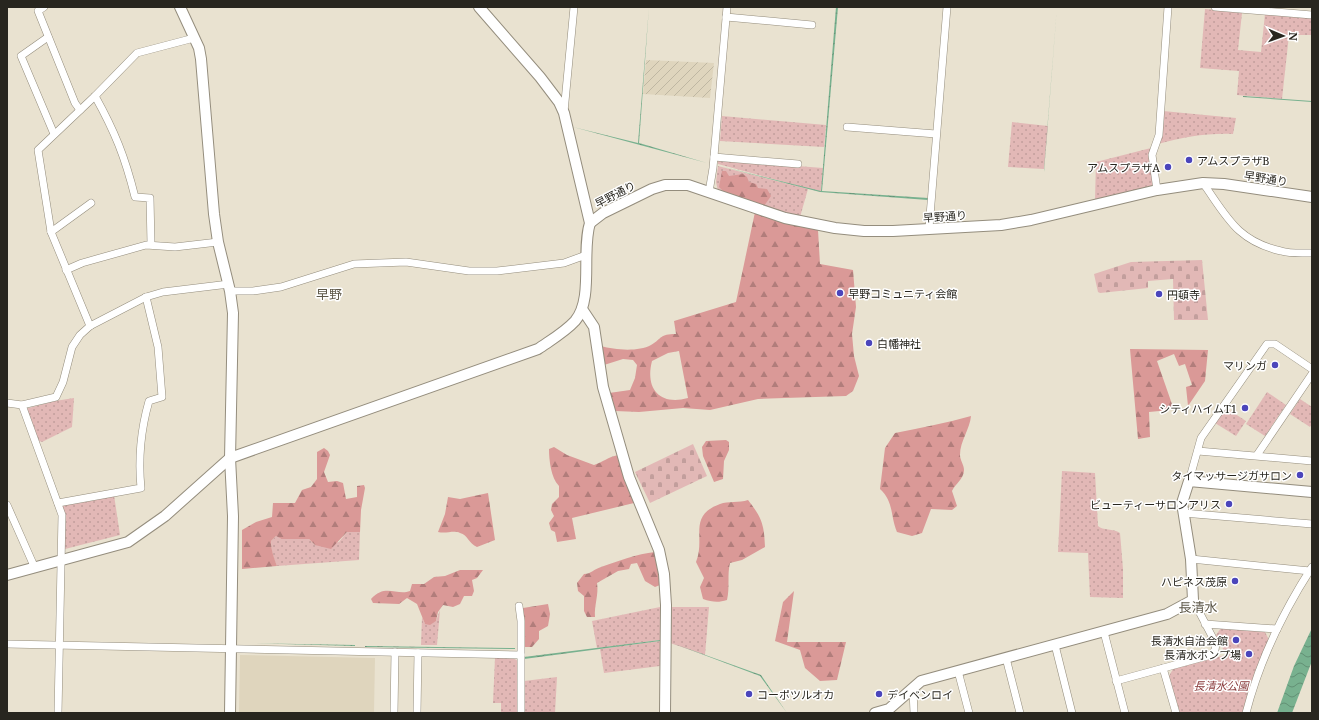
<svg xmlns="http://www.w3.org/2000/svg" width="1319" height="720" font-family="'Noto Serif','Noto Sans JP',serif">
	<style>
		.built { fill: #dfd5bd }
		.industrial { fill: url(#industrial-furrows) }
		.green { fill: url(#green-dots) }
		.forest { fill: url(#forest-firs); fill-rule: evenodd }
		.cemetery { fill: url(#cemetery-stones) }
		.water { fill: url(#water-waves) }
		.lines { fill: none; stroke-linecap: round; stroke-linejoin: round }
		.street-casing { stroke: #948d7d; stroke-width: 8 }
		.secondary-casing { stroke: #948d7d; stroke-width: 12 }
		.street { stroke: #fff; stroke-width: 7 }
		.secondary { stroke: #fff; stroke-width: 10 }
		.poi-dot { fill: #4b45bb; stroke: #fff; stroke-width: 1.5 }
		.labels { text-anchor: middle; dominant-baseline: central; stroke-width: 3; stroke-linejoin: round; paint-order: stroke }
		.poi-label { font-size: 11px; fill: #28261f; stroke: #fff; text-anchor: end }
		.street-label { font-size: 11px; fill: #28261f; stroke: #fff }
		.park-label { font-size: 11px; font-style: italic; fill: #88393a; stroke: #fff }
		.quarter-label { font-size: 13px; fill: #5d5748; stroke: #fff }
	</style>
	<defs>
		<pattern id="industrial-furrows" width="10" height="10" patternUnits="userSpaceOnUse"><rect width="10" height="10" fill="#dfd5bd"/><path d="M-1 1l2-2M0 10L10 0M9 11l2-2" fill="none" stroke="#bfb7a2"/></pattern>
		<pattern id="green-dots" width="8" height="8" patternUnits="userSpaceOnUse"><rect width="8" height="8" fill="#e2b8b6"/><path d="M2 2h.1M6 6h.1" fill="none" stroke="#c29e9c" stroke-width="1.8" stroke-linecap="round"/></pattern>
		<pattern id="forest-firs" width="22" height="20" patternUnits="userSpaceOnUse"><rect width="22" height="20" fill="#da9997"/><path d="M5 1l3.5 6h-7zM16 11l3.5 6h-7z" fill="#b17d7b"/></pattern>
		<pattern id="cemetery-stones" width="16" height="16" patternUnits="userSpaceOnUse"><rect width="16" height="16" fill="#e2b8b6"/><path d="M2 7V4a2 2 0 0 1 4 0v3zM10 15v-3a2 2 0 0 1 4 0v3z" fill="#c29e9c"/></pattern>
		<pattern id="water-waves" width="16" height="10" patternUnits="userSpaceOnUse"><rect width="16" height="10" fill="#78b18f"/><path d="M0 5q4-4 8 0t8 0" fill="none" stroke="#629074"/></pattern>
	</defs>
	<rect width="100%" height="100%" fill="#e9e2d0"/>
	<path class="built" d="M240,655L375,658L374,713H239Z"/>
	<path class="industrial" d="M646,60L714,63L710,98L643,94Z"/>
	<g class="green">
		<path d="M1205,9L1242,13L1238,50L1261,52L1265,14L1312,18V35H1289L1282,99L1237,95L1239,71L1200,68Z"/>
		<path d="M1163,111L1236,118L1233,134C1207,133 1183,137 1158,144Z"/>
		<path d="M722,116L826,125L824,147L720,141Z"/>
		<path d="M1012,122L1048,126L1044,169L1008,167Z"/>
		<path d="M1151,148L1154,187L1095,200L1096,162Z"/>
		<path d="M718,160L823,168L821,192L718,164Z"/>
		<path d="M718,166L808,189L800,217L718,191L716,182Z"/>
		<path d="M1267,392L1286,405L1265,436L1246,424Z"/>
		<path d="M74,398L72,427L42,442L37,440L25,409L55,401Z"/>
		<path d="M1300,399L1312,407V424L1310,427L1290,414Z"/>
		<path d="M1226,408L1246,421L1236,436L1215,423Z"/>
		<path d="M1062,471L1095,473L1098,526C1103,531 1113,528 1120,533L1123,569V598L1090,597L1088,553L1058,552Z"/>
		<path d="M114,495L120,535L65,549L61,504Z"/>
		<path d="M347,532H360L359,560L277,566C273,558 271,550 271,541L276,536L309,539L315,545L339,542Z"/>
		<path d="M660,607V640L597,648L592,621Z"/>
		<path d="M669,607H709L705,655L670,643Z"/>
		<path d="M440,610L437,645H421L422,617L425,624L436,621Z"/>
		<path d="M1221,628L1265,632L1269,640L1250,688L1243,713H1180L1169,676L1173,669L1226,655L1216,635Z"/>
		<path d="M660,641V666L604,673L600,649Z"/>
		<path d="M495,658H513L518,661L517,713H501V703H493Z"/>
		<path d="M557,677L555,713H524V681Z"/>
	</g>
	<g class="forest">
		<path d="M722,171H726L729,176L743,174L747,177L749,182L756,184L758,188L767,189L771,196L764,206L725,193L719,187Z"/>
		<path d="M755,212L818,230L820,264L853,270L856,307L852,334L854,356L859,376L853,391L846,396L758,399L710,410L683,408L639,412L615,411L609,393L630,390L635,378L637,365L633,360L623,359L604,365L601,346C615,350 638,352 651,345C663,338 659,334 676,334L674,321L736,302ZM679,351L688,398C659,406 645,388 652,361L668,353Z"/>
		<path d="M1130,349L1208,350L1205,381L1188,406L1186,387L1192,385L1185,364L1179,366L1174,354L1157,361L1173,407L1170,410L1149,412L1150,437L1138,439Z"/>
		<path d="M971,416C970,429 960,441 960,455C960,460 964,465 964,470C964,479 955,484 952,491L957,506L952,510L931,509L922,533L912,536L897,532C890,515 894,502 880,489L885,448L895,433C920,428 946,423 971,416Z"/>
		<path d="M726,440L729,442V450L724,461L723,479L714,482L703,456L702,447L706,441Z"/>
		<path d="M554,447L567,455L594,465C603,462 608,457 618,455L634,503L572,518L576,539L557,542L555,532L551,530L549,523L554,516L551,510L552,504L559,497V486C551,478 549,460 549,449Z"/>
		<path d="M324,448L328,451L330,455L324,472L328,482L337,481L343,483L346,499L357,497V486L364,485L365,488L361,510L360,532H347L331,549L315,545L309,539H282L276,536L271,541C271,550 274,558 277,566L242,569V530L256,522L272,517L273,503H295L302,490L311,487L317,479V452Z"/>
		<path d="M488,493L495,540L477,547C469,544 468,535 460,533C454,530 446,534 438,532L445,514L448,497L460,499Z"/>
		<path d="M748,500C762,518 764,524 765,547L742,560L730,563C727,575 730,587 727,600C718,603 712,602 703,599L700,587L704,578L696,562C706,538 687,516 720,504C728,501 739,503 748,500Z"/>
		<path d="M655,552L660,585L655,587L645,581L637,563L631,564L629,569L618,571L597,583C599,594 594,606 595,617H587L584,611V596L578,591L577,583L584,574C591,574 594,569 601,567C618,561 637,554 655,552Z"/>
		<path d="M460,570H483L477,578L472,580L474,591L472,596H464L460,604L453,607L443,605L438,612L436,621L430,625L425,624L417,604L407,598L399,604L373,603L371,599C385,583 397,596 410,591L412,584H424L434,577L445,576Z"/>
		<path d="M794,591L787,642H846L837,680L820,681L805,668L800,650L775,641L783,602Z"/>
		<path d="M548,604L550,614L548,626L539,631V639L532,647H525V623L523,608Z"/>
	</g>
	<g class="cemetery">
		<path d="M1202,260L1208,320H1174L1173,279L1148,281V288L1100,293L1098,292L1094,274L1131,262Z"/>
		<path d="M693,444L707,476L650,503L635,472Z"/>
	</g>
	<g class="water">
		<path d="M649,7L639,143L707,163L573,127L638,143Z"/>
		<path d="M836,7H838L822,191L928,198V200L820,192L720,166L821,191Z"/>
		<path d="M1057,7L1044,172V169Z"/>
		<path d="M1243,96L1312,101V102L1243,97Z"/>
		<path d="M1312,628V661L1292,713H1277L1294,666Z"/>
		<path d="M660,640V641L524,659V657Z"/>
		<path d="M242,643L355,645V646Z"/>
		<path d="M672,643L761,675L787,713L760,676Z"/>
		<path d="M365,646L515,648V649L365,647Z"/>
	</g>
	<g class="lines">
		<defs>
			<g id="street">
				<path d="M44,7L38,11L75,103L80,110"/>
				<path d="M1215,7L1312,15"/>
				<path d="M726,17L812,25"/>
				<path d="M48,37L21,56L54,134"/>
				<path d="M95,96C115,132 125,157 135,197L150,198L151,244"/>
				<path d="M564,112L574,7"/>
				<path d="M847,127L936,134"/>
				<path d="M714,157L798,164"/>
				<path d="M1203,183C1227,217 1237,241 1281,251C1291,254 1302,253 1312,253"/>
				<path d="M1157,190L1152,155L1159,135L1168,7"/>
				<path d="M709,192L713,168L727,7"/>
				<path d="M929,228L947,7"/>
				<path d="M51,232L91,203"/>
				<path d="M66,270L82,263L146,245L175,247L218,242"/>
				<path d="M230,291H253L281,287L354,264L406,262L469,271H497L564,263L586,255"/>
				<path d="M90,326L51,232L38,150L95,96L137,53L194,38"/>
				<path d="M7,403L22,405L56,397L63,382L72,347L80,335L90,326L146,297L163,292L229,284"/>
				<path d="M22,405L62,515L58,713"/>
				<path d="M1198,451L1312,461"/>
				<path d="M1257,455L1312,374"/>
				<path d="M1189,481L1201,438L1267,344H1275L1312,369"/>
				<path d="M58,503L141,488C138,458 141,429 149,401L162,397L158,347L146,297"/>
				<path d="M7,505L34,566"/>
				<path d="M1183,513L1312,524"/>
				<path d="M1191,559L1310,571"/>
				<path d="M519,606L521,621V713"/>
				<path d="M1205,624L1277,629"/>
				<path d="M1104,632L1125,713"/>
				<path d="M7,644L521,655"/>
				<path d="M1055,645L1072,713"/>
				<path d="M1006,658L1020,713"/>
				<path d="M1163,668L1176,713"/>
				<path d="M958,671L969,713"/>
				<path d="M1116,681L1211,655L1215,650L1216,644L1193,600"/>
				<path d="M913,690L914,713"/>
				<path d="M394,713L395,652"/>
				<path d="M417,713L418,653"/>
				<path d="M1246,713C1259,662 1283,612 1312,567"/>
			</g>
			<g id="secondary">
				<path d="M180,7L199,48L201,59L214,214L218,242L230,291L233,313L230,458L233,516L230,713"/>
				<path d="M590,223L603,213L652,189L665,185H688L785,218L835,228L864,231H893L1001,225L1031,220L1157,190L1203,183L1224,184L1312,197"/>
				<path d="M582,309L594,327L603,387L629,477L659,550L664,574L666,605L665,713"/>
				<path d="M7,575L128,542L165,516L230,458L538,349C551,340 565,332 575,321C594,299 581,251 590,223L564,113L559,102L540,77L479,7"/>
				<path d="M875,713L889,709L921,681L1167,614L1193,600L1191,559L1182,503L1189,481L1312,492"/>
			</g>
		</defs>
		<use href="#street" class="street-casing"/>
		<use href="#secondary" class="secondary-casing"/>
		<use href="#street" class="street"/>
		<use href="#secondary" class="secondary"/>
	</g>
	<g class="poi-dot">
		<circle cx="1189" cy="160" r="4"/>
		<circle cx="1168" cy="167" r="4"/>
		<circle cx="840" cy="293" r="4"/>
		<circle cx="1159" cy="294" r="4"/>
		<circle cx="869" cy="343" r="4"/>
		<circle cx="1275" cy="365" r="4"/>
		<circle cx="1245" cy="408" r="4"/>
		<circle cx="1300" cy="475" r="4"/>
		<circle cx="1229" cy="504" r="4"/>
		<circle cx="1235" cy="581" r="4"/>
		<circle cx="1236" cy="640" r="4"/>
		<circle cx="1249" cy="654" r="4"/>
		<circle cx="749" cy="694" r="4"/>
		<circle cx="879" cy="694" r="4"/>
	</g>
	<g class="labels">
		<g class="poi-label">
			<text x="1197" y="160" text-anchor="start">アムスプラザB</text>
			<text x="1160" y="167">アムスプラザA</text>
			<text x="848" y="293" text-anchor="start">早野コミュニティ会館</text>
			<text x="1167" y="294" text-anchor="start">円頓寺</text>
			<text x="877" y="343" text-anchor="start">白幡神社</text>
			<text x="1267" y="365">マリンガ</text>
			<text x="1237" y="408">シティハイムT1</text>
			<text x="1292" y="475">タイマッサージガサロン</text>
			<text x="1221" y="504">ビューティーサロンアリス</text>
			<text x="1227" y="581">ハピネス茂原</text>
			<text x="1228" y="640">長清水自治会館</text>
			<text x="1241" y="654">長清水ポンプ場</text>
			<text x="757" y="694" text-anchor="start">コーポツルオカ</text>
			<text x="887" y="694" text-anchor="start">デイベンロイ</text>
		</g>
		<g class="street-label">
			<text transform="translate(1266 178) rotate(9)">早野通り</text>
			<text transform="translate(615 194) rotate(-27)">早野通り</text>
			<text transform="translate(945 216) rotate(-4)">早野通り</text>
		</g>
		<g class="park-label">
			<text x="1221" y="685">長清水公園</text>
		</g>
		<g class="quarter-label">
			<text x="329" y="294">早野</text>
			<text x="1198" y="607">長清水</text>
		</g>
	</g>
	<rect width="1319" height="720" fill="none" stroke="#28261f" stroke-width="16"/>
	<g transform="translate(1283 36) rotate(92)" stroke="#ffffff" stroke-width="3" paint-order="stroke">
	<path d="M0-3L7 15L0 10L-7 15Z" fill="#28261f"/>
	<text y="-6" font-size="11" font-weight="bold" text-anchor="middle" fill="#28261f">N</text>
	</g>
</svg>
